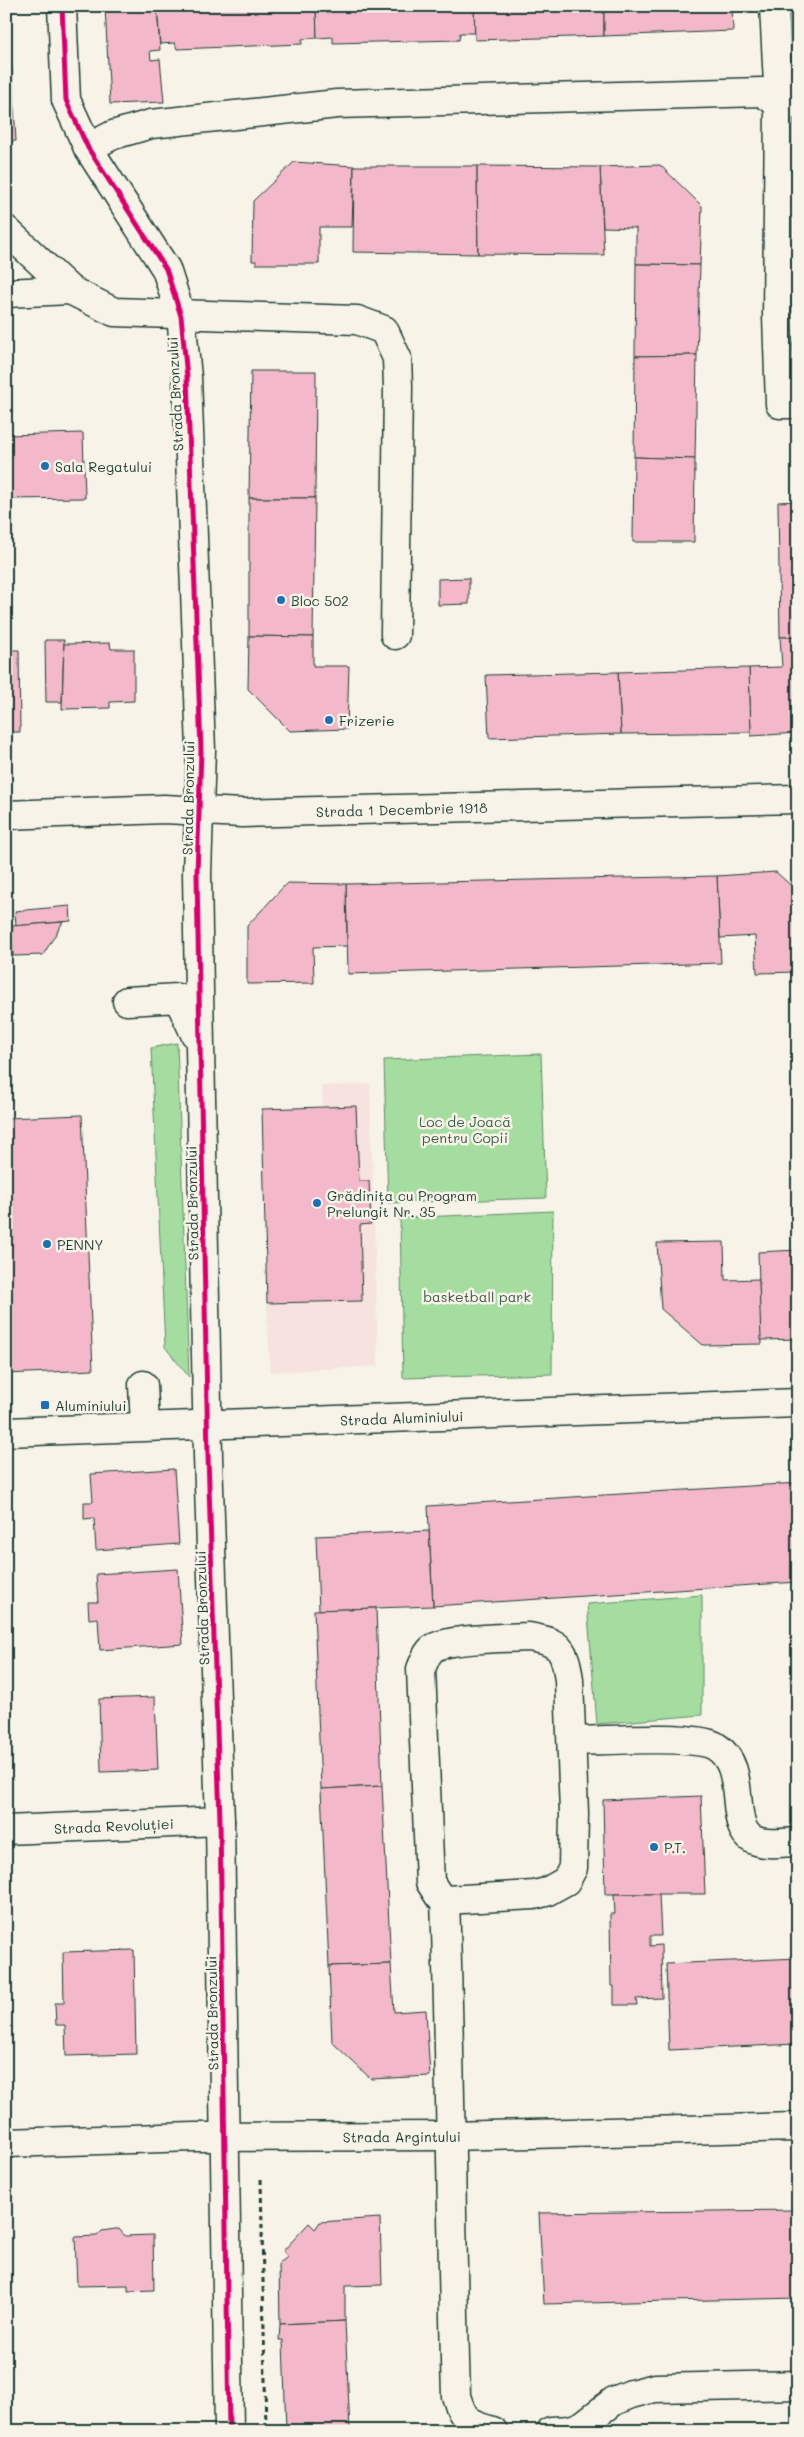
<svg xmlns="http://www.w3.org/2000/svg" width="804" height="2437" font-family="Mali,sans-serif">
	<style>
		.built { fill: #f6e2df }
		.green { fill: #a5dca0; stroke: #628c6a }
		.building { fill: #f3b9ca; stroke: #1f3d34 }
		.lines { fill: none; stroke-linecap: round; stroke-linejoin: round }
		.minor-casing { stroke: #1f3d34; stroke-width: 31 }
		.path { stroke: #1f3d34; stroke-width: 3; stroke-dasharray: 5 4; stroke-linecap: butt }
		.minor { stroke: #f7f3e8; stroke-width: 28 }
		.cycleway-casing { stroke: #f7f3e8; stroke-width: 8 }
		.cycleway { stroke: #d6006c; stroke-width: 5 }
		.poi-dot { fill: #1f6fb2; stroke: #f7f3e8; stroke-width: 2 }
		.labels { text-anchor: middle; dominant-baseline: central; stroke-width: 5; stroke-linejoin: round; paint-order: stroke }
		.street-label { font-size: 14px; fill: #1f3d34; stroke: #f7f3e8 }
		.poi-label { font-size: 14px; fill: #1f3d34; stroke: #f7f3e8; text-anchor: start }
		.park-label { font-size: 14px; fill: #3a5d4a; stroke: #f7f3e8 }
	</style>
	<rect width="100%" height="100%" fill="#f7f3e8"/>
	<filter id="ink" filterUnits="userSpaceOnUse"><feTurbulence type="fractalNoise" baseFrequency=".02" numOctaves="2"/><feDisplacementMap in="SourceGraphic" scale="10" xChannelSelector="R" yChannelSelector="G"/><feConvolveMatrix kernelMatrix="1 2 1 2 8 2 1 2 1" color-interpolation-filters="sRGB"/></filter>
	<g filter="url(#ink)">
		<path class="built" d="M370,1084L378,1366L270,1372L267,1303L328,1301L322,1086Z"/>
		<g class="green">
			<path d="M177,1043L189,1377L165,1347L151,1048Z"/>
			<path d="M541,1054L546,1198L388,1203L384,1060Z"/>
			<path d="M553,1211L552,1374L403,1378L400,1218Z"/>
			<path d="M702,1595V1715L597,1724L587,1604Z"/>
		</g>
		<g class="building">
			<path d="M6,6H8L11,53H6Z"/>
			<path d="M105,6H157L160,50L150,51L151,60L160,59L164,102L110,104Z"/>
			<path d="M157,6H316L317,38L302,39V44L177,49L175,43L160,44Z"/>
			<path d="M316,6H474L475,33H460L459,40L333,43V37L317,38Z"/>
			<path d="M474,6H604V36L475,40Z"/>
			<path d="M604,6H732L733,31L604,36Z"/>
			<path d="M6,53H11L16,141H6Z"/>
			<path d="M294,162L354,166L352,227H319V264H256V261H252L253,201Z"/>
			<path d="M660,165L702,206L700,265L636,264V228L603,227L600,167Z"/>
			<path d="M354,166H477L478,254L353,252Z"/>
			<path d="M477,166L600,167L604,255L478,254Z"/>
			<path d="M636,264L700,265L697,355L635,356Z"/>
			<path d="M697,355L695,459L634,457L635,356Z"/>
			<path d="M251,371H316L315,498H249Z"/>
			<path d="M83,433L85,498L6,499V435Z"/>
			<path d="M634,457L695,459L694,542H633Z"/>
			<path d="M249,498H315L313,637L249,636Z"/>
			<path d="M798,501V637H780L778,502Z"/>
			<path d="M469,578V604L438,605V579Z"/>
			<path d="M249,636L313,637V666H349L347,729L290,731L248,689Z"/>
			<path d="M780,637H798V733L751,736L749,668L782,667Z"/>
			<path d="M45,640H64L62,702H46Z"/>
			<path d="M110,643L111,649H134V701L110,702V708L62,709L64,644Z"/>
			<path d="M6,650H19L20,732H6Z"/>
			<path d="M749,668L751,732L621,734L618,672Z"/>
			<path d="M618,672L621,734L489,738L486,675Z"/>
			<path d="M776,872L798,892V972L757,973L755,936L720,938L717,876Z"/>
			<path d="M717,876L721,963L348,974L346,884Z"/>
			<path d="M287,883L346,884L347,946L313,947L314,983L247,984V926Z"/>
			<path d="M70,906L71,921L16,926L15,911Z"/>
			<path d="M63,922L43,955L13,956L12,926Z"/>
			<path d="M356,1106L359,1181H369L371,1224L360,1225L362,1301L267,1303L262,1109Z"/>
			<path d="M82,1115L93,1370L6,1374V1118Z"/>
			<path d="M724,1242L725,1280L759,1279L762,1344L703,1345L661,1309L657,1243Z"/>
			<path d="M798,1250V1339L761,1340L758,1252Z"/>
			<path d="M174,1469L179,1544L96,1550L94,1518L84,1519V1502H93L91,1474Z"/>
			<path d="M798,1483V1582L433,1606L428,1506Z"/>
			<path d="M429,1531L433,1606L319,1610L316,1536Z"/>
			<path d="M178,1569L183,1644L100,1650L98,1618L89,1619L88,1602H98L96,1574Z"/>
			<path d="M376,1608L382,1786L321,1789L314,1610Z"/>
			<path d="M155,1697L158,1770L101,1772L99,1699Z"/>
			<path d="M382,1786L391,1964L329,1966L321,1789Z"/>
			<path d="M701,1796L705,1894H605L603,1800Z"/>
			<path d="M614,1894H659L661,1936H650V1946L661,1945L662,1998L636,1999L637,2005H614V1986H611L610,1914H615Z"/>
			<path d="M134,1950L136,2054L66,2056L65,2025H56L55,2003H64L63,1952Z"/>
			<path d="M798,1958V2044L669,2050L666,1964Z"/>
			<path d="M391,1964L394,2012L426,2010L430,2076L371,2079L332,2042L329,1966Z"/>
			<path d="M798,2210V2298L544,2304L539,2213Z"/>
			<path d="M380,2218L382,2285L345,2286V2321L280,2324L279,2263L288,2257L283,2251L309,2223L315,2229L320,2222Z"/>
			<path d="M115,2229H119L125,2236L153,2235L154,2290L128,2291V2285L77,2286L75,2237L97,2236L102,2231Z"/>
			<path d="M345,2321L350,2431H286L283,2340H279L280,2324Z"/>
		</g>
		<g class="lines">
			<defs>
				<g id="minor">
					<path d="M62,6L66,100L88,148L166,269L181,316L187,377L201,750L197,874L200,1046L208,1456L220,1821L229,2431"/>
					<path d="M774,6L779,104L777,316L780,404H798"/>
					<path d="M88,148L113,135L151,124L337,104L762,92L779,104H798"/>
					<path d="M6,230L70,290L114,312L357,320L384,330L397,358L398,386L395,635"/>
					<path d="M6,293L70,290"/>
					<path id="s1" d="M6,815L164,809L242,813L798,799"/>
					<path d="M127,1001L178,998L195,1034"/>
					<path d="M143,1385L145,1426"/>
					<path id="s2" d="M6,1432L798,1403"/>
					<path d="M529,1637C560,1642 565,1649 569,1680L574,1813L573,1868L566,1881L546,1892L534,1895L445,1900L439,1896L430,1882L421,1669C424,1662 426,1654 432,1649C445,1638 509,1638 529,1637Z"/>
					<path d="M572,1741C600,1741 694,1734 715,1746C753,1769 722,1834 760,1842C771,1845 786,1842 798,1842"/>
					<path id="s3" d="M6,1830L220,1821"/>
					<path d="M445,1900C451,2066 451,2230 456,2396C463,2419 468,2425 493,2431"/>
					<path id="s4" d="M6,2143L194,2137L450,2136L798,2127"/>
					<path d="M551,2431L571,2430L583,2425L614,2401L631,2394L655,2388L798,2385"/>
				</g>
			</defs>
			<use href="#minor" class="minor-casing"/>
			<path class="path" d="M261,2179L266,2431"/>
			<use href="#minor" class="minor"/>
			<defs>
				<path id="cycleway" d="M62,6L66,100L88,148L166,269L181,316L187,377L201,750L197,874L200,1046L208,1456L220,1821L229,2431"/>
			</defs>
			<use href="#cycleway" class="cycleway-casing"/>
			<use href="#cycleway" class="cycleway"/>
		</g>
	</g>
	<g class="poi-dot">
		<circle cx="45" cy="466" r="5"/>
		<circle cx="281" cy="600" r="5"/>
		<circle cx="329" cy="720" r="5"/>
		<circle cx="317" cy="1203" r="5"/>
		<circle cx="47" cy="1244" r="5"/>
		<rect x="40" y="1400" width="10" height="10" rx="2.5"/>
		<circle cx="654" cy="1847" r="5"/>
	</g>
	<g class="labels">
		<g class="street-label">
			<text transform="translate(175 394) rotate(-93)">Strada Bronzului</text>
			<text transform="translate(188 798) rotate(-89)">Strada Bronzului</text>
			<text stroke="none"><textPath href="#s1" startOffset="396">Strada 1 Decembrie 1918</textPath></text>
			<text transform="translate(192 1203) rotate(-91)">Strada Bronzului</text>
			<text stroke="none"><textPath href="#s2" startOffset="396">Strada Aluminiului</textPath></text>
			<text transform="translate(202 1608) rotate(-92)">Strada Bronzului</text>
			<text stroke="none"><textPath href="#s3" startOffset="108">Strada Revoluției</textPath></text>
			<text transform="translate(212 2013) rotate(-91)">Strada Bronzului</text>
			<text stroke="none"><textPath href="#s4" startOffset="396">Strada Argintului</textPath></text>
		</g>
		<g class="poi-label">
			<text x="55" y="466">Sala Regatului</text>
			<text x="291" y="600">Bloc 502</text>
			<text x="339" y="720">Frizerie</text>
			<text x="327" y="1195">Grădinița cu Program<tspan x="327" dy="16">Prelungit Nr. 35</tspan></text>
			<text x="57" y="1244">PENNY</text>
			<text x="55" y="1405">Aluminiului</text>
			<text x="664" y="1847">P.T.</text>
		</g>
		<g class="park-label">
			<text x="465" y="1121">Loc de Joacă<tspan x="465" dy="16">pentru Copii</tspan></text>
			<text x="477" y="1296">basketball park</text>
		</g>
	</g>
	<rect width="804" height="2437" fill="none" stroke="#f7f3e8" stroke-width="25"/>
	<rect x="12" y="12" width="779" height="2412" fill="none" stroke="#1f3d34" stroke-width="2" filter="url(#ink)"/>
</svg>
